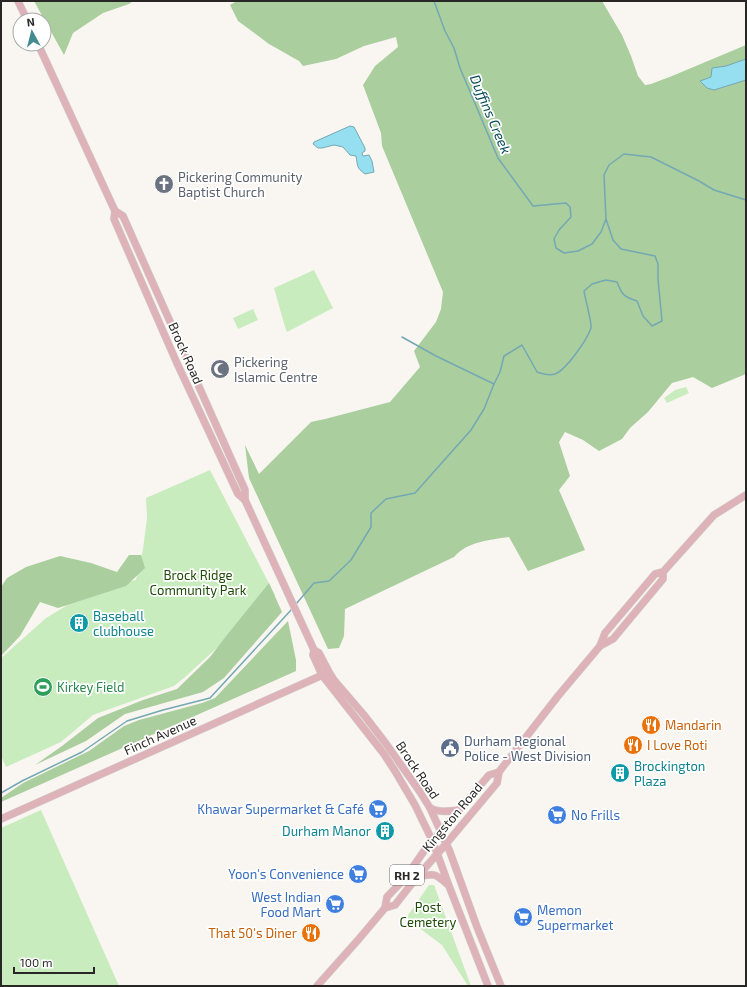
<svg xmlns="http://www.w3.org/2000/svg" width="747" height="987" font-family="'Exo 2',sans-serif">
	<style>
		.green { fill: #c9ecbe }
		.forest { fill: #aace9e }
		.water { fill: #95dff0; stroke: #74a8b3 }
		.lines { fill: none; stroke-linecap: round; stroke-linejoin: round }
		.stream { stroke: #74a8b3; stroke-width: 1.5 }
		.major-casing { stroke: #d4d4d3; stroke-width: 8 }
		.major { stroke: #deb2b9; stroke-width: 7 }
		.labels { text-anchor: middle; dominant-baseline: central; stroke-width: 3.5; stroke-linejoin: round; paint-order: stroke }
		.shield { fill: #fff; stroke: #686866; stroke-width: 1 }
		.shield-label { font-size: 12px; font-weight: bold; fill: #282725 }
		.worship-label { font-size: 13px; fill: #5b616d; stroke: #fff; text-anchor: start }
		.street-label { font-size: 13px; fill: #282725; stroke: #fff }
		.park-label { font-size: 13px; fill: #1d4a07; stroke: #fff }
		.culture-label { font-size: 13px; fill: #0d838f; stroke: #fff; text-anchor: start }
		.leisure-label { font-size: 13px; fill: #27864d; stroke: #fff; text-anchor: start }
		.food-label { font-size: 13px; fill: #c56008; stroke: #fff; text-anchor: start }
		.service-label { font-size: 13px; fill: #4e5e75; stroke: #fff; text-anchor: start }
		.shop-label { font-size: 13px; fill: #366cbe; stroke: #fff; text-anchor: end }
		.water-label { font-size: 14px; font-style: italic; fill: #064a56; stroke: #fff }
	</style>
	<rect width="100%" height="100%" fill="#f9f6f1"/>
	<g class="green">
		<path d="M314,270L333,308L287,332L285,327L274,288Z"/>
		<path d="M253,309L258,320L238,329L233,318Z"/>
		<path d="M686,387L689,393L667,403L664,398L675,390Z"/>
		<path d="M210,470L275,595L184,678L174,686L93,715L61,742L6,767L1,756V658L46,618L94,589L136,580L143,549L147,518L146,498Z"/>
		<path d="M41,810L119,986H1V828Z"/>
		<path d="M429,885H434L471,986H468L442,945L406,918Z"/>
	</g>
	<g class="forest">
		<path d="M34,1H133L129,4L103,13L73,33L64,55Z"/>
		<path d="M237,1H602L622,35L631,56L638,76L645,85L651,84L672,76L746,45V374L712,388L693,377L672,383L648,412L630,428L622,439L599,451L583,440L565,432L559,442L570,476L559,490L585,550L528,571L509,537C490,540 468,541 454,557L345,609L344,636L339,648L328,649L249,478L245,445L259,474L311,422L325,419L390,402L420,367L414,351L436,322L441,309L443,292L382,146L381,133L363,85L375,66L398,47L396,37L364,46L336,59L303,66L299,61L269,44L238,21L230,5Z"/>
		<path d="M129,555H141L145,568L126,586L58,608L40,602L20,636L1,656V587L7,578L26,567L60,556L91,563L117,572Z"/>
		<path d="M269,583L282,612L224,678L203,692L125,714L86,741L35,765L62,746L98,718L143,700L177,689L210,657L227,635Z"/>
		<path d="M288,621L296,660V671L1,802V798L23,783L89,751L124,726L139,720L202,703L215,698Z"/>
	</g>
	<g class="water">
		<path d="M746,59V80L714,90L707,88L700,81L711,77L712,68L726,66Z"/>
		<path d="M350,126L354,127L365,148V151L362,153L363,156L369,155L372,161L374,172L365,174C356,167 358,167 356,156L350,155L343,147L334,145L322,148H318L313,144L314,142Z"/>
	</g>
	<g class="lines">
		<g class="stream">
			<path d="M434,1L445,31L454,48L460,68L498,158L533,206L566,203L570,207L571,217L559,230L554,239L556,248L564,253L578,251L592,244L601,232L606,219L604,175L609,165L624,154L651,157L699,181L714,190L746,200"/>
			<path d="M402,337L436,356L494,384"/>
			<path d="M296,604L314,583L329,581L351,560L371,527V513L386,499L415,493L471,430L484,409L494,384L500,372L504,356L522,345L537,372C543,374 549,376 555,374C566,370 587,340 591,328C592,323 585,298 584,291L592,284L606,280L617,282C622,295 624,297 637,301L643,316L652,326L662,321L658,279V264L655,256L621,249L613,240L606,219"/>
			<path d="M1,793L22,781L82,752L127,721L163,710L210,698L292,609"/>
		</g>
		<defs>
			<g id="major">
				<path d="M18,1L27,20"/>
				<path d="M38,44L115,211L123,216L245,490V500"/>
				<path d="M115,211L114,219L176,361L238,494L245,500L314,650L319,653L329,672L334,680L364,715L387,745L420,792L430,808L450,852L477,927L501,986"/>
				<path d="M600,646L613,639L663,579V572"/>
				<path d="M314,650L313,655L322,675L384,754L395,771L415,805L433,842L449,886L488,986"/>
				<path d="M430,808C439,813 449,811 459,810"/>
				<path d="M1,819L327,673"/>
				<path d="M417,877C433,873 435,873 447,884"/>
				<path d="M385,908L395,905L417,877L446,844L497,783L499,772L502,768L558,696L600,646L605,633L655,574L663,572L714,515L746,495"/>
				<path d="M317,986L358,940L385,908L387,897L406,877L424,851L459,810L489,775L499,772"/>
			</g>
		</defs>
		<use href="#major" class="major-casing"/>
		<use href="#major" class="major"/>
	</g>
	<defs>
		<symbol id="church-disc" viewBox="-11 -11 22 22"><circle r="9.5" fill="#6b7280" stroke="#fff"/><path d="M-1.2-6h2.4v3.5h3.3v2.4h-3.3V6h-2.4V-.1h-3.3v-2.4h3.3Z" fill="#fff"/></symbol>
		<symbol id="mosque-disc" viewBox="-11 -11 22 22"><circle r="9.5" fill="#6b7280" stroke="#fff"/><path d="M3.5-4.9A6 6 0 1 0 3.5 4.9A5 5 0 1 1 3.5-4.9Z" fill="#fff"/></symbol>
		<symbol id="building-disc" viewBox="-11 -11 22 22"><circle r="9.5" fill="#0f9aa8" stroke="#fff"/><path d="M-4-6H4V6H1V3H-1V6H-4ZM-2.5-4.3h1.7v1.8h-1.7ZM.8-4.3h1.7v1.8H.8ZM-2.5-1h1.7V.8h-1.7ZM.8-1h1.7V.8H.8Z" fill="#fff"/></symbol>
		<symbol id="stadium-disc" viewBox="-11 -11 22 22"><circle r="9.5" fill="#2e9e5b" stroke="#fff"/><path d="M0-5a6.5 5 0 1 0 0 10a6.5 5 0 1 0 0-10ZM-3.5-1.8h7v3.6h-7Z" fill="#fff"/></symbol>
		<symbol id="restaurant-disc" viewBox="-11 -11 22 22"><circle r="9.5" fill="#e8710a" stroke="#fff"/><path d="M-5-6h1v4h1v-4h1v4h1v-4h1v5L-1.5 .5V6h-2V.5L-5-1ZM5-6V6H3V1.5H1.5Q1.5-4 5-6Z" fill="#fff"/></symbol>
		<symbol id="civic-disc" viewBox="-11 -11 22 22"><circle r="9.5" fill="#5c6f8a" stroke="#fff"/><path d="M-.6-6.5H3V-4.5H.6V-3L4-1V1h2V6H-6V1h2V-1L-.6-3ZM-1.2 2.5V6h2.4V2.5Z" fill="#fff"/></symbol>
		<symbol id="supermarket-disc" viewBox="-11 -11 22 22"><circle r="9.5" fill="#3f7fe0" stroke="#fff"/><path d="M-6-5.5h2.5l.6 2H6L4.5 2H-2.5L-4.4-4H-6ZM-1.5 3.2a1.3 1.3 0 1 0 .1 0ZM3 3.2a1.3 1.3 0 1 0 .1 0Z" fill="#fff"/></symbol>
	</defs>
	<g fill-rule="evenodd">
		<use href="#church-disc" x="153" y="173" width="22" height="22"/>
		<use href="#mosque-disc" x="209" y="358" width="22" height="22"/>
		<use href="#building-disc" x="68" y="612" width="22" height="22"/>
		<use href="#stadium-disc" x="32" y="676" width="22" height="22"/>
		<use href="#restaurant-disc" x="640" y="714" width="22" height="22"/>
		<use href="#restaurant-disc" x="622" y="734" width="22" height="22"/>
		<use href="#civic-disc" x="439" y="737" width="22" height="22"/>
		<use href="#building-disc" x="609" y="762" width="22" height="22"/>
		<use href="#supermarket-disc" x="367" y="798" width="22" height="22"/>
		<use href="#supermarket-disc" x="546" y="804" width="22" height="22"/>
		<use href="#building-disc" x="374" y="820" width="22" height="22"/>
		<use href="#supermarket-disc" x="347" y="863" width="22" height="22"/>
		<use href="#supermarket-disc" x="324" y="893" width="22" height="22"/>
		<use href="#supermarket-disc" x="512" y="906" width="22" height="22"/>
		<use href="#restaurant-disc" x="300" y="922" width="22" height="22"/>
	</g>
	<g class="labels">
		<rect class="shield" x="390" y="865" width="34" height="20" rx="3"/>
		<g class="shield-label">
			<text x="407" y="875">RH 2</text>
		</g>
		<g class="worship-label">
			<text x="178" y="177">Pickering Community<tspan x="178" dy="15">Baptist Church</tspan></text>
			<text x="234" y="362">Pickering<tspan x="234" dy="15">Islamic Centre</tspan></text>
		</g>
		<g class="street-label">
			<text transform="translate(186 353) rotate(66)">Brock Road</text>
			<text transform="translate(160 735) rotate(-24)">Finch Avenue</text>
			<text transform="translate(418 770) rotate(56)">Brock Road</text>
			<text transform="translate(452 817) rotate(-50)">Kingston Road</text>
		</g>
		<g class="park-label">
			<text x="198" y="575">Brock Ridge<tspan x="198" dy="15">Community Park</tspan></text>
			<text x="428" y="907">Post<tspan x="428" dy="15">Cemetery</tspan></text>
		</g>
		<g class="culture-label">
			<text x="93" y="616">Baseball<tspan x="93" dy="15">clubhouse</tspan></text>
			<text x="634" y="766">Brockington<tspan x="634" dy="15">Plaza</tspan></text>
			<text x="371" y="831" text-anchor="end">Durham Manor</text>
		</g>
		<g class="leisure-label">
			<text x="57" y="687">Kirkey Field</text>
		</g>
		<g class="food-label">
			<text x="665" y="725">Mandarin</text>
			<text x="647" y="745">I Love Roti</text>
			<text x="297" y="933" text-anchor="end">That 50's Diner</text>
		</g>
		<g class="service-label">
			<text x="464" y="741">Durham Regional<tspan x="464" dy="15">Police - West Division</tspan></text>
		</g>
		<g class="shop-label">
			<text x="364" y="809">Khawar Supermarket &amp; Café</text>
			<text x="571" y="815" text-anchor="start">No Frills</text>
			<text x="344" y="874">Yoon's Convenience</text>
			<text x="321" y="897">West Indian<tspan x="321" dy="15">Food Mart</tspan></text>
			<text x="537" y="910" text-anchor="start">Memon<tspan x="537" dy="15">Supermarket</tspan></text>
		</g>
		<g class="water-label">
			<text transform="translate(491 114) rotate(67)">Duffins Creek</text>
		</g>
	</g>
	<rect width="747" height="987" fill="none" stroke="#282725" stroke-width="4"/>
	<g transform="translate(32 32) rotate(353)"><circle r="19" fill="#ffffff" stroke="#a9a9a8"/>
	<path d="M0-3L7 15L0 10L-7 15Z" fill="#438b90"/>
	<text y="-6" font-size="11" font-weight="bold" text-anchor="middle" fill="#282725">N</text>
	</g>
	<path d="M14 967v6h80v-6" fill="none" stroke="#282725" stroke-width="2"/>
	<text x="20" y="967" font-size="12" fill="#282725" stroke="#ffffff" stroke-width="3" paint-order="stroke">100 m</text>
</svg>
